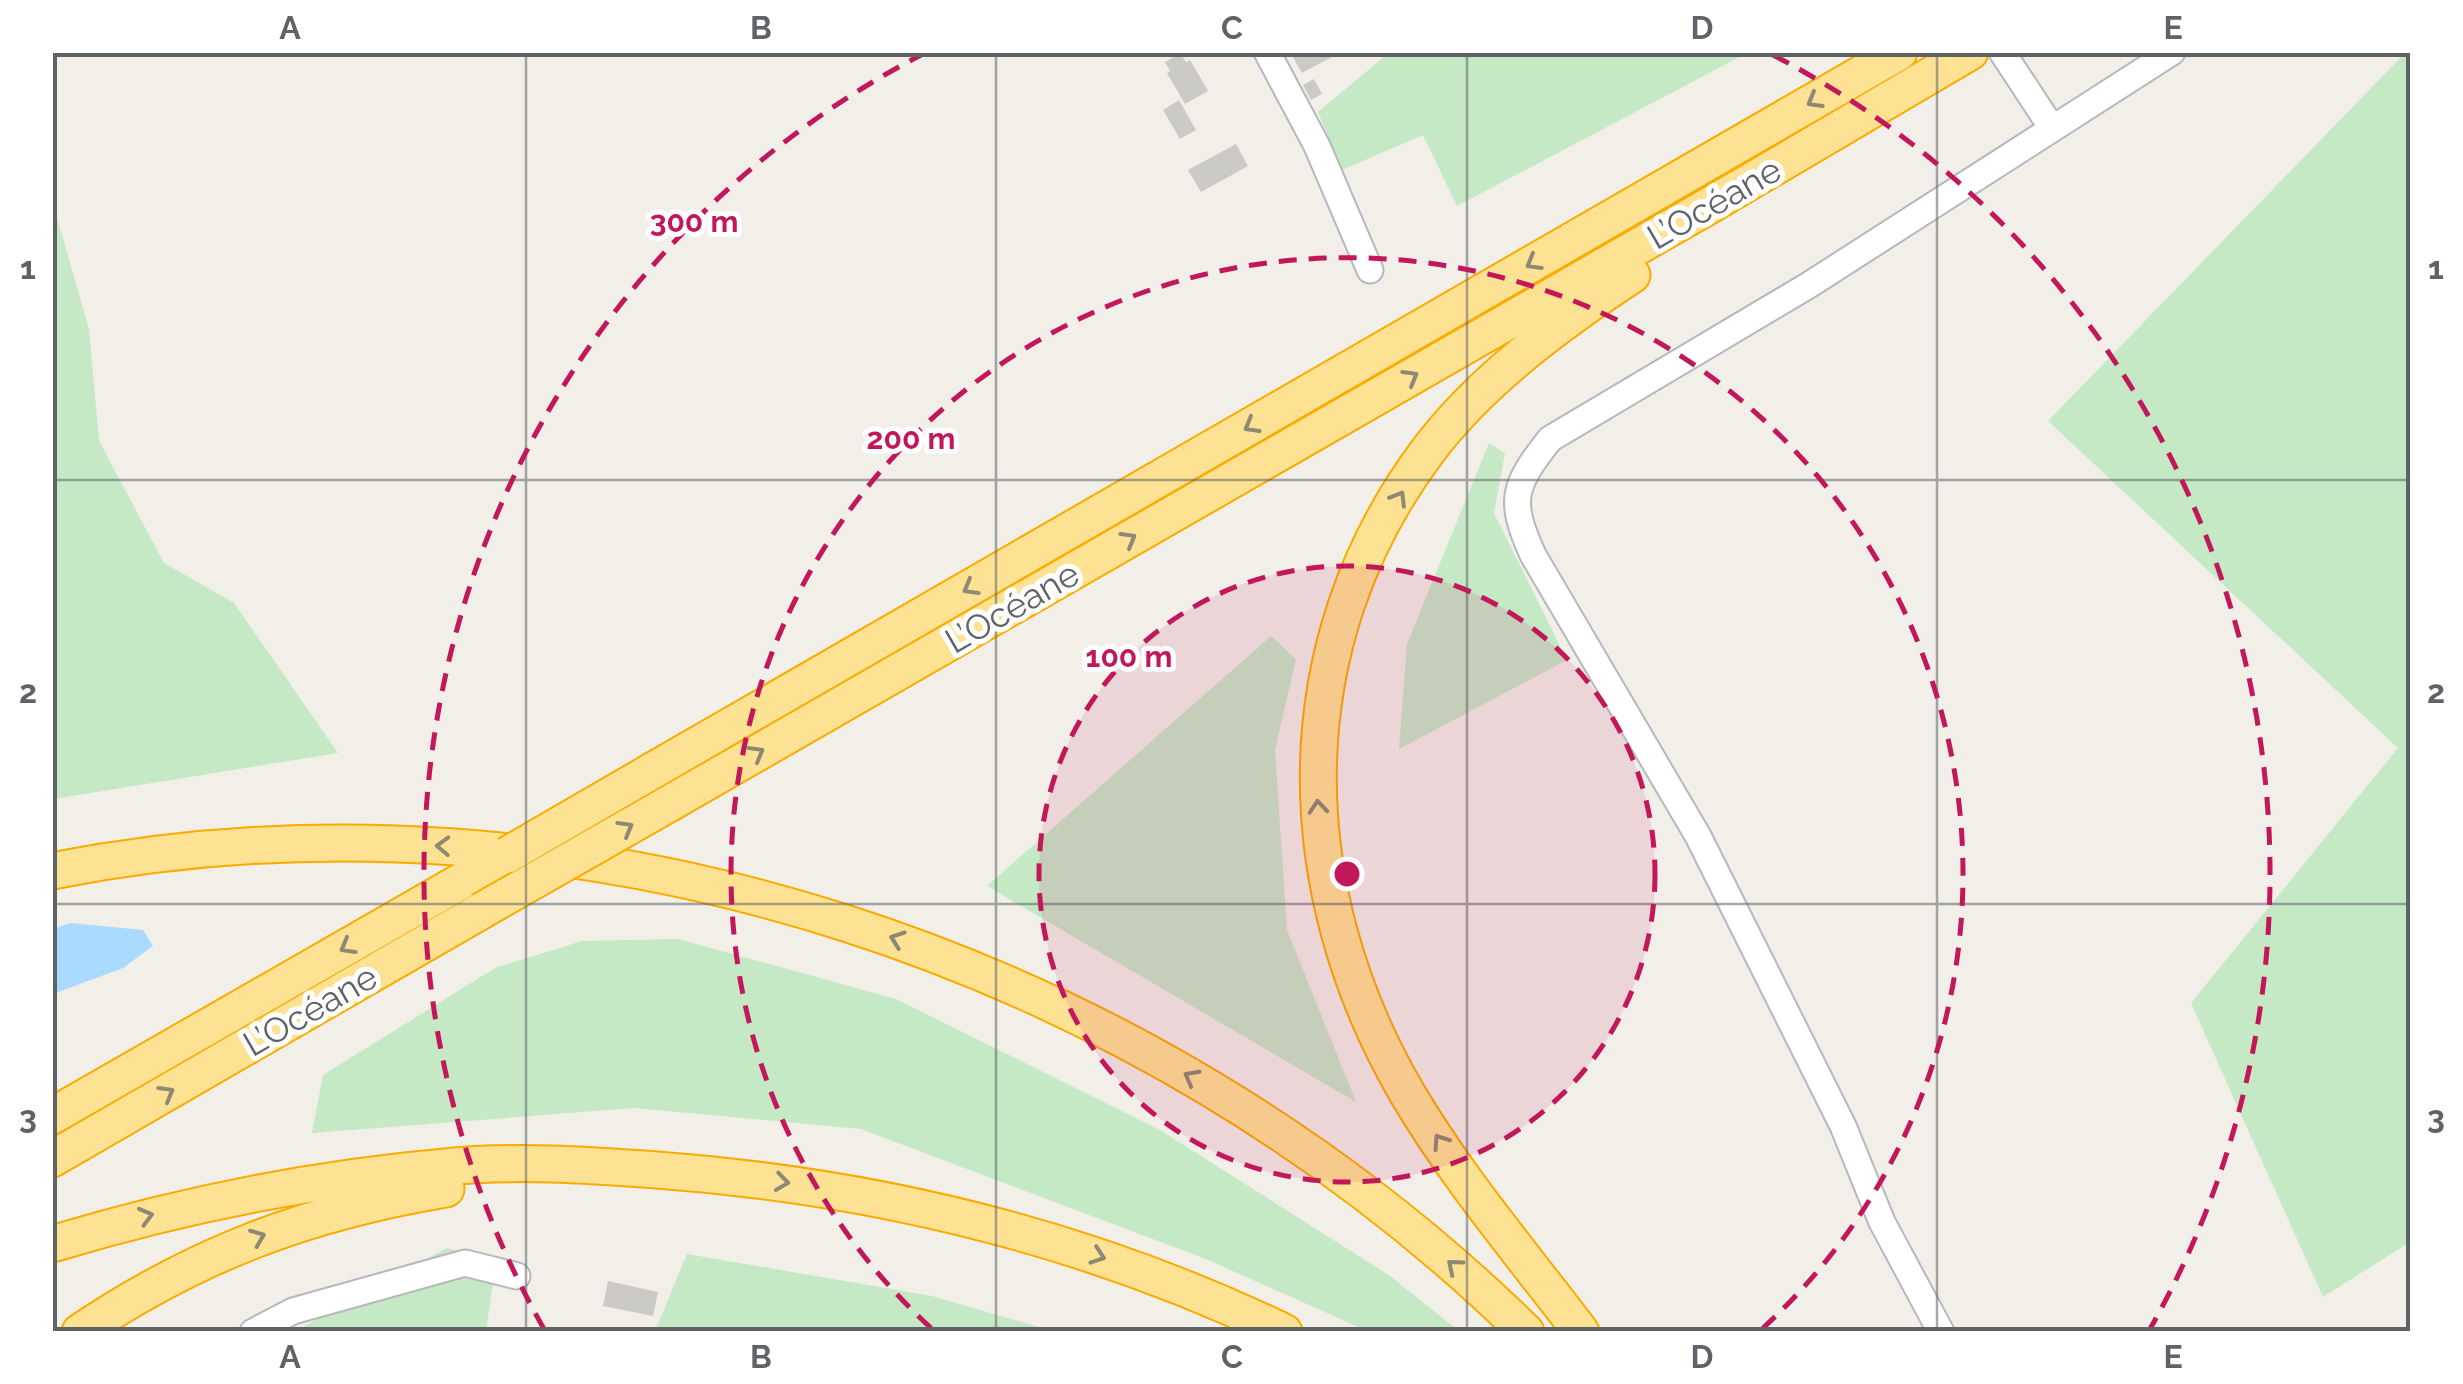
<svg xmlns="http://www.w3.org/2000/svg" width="2463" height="1384" font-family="Raleway,sans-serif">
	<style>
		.green { fill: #c5e8c5 }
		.water { fill: #aadaff }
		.building { fill: #cccac5 }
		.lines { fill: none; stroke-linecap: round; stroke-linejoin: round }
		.minor-casing { stroke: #b5b8bc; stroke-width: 29 }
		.highway-casing { stroke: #f9ab00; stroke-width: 39 }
		.minor { stroke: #fff; stroke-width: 25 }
		.highway { stroke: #fde293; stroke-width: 35 }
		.highway-bridge-casing { stroke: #f9ab00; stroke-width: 39; stroke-linecap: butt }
		.highway-bridge { stroke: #fde293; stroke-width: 35 }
		.oneway { stroke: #8e8975 }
		.grid { fill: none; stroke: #5f6368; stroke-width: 2.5; stroke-opacity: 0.55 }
		.ring { fill: none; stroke: #c2185b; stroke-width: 5; stroke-dasharray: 18 12 }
		.labels { text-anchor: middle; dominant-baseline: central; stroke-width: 10; stroke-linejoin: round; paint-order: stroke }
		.street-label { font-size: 35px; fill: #5f6368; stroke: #fff }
		.centre { fill: #c2185b; stroke: #fff; stroke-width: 5 }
		.ring-label { font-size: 30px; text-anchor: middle; font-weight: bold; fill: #c2185b; stroke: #fff; stroke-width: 10; stroke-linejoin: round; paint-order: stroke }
		.neatline { fill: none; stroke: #5f6368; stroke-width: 4 }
		.grid-label { font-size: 32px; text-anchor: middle; font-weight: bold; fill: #5f6368 }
	</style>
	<rect width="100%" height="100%" fill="#f1efe8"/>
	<g class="green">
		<path d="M1390,52H1747V53L1457,206L1423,135L1342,170L1318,112Z"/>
		<path d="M2405,53H2410V1242L2323,1297L2191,1003L2398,748L2048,421Z"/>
		<path d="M52,200L89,329L99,441L164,563L234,603L338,753L53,799Z"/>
		<path d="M1489,443L1505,453L1494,513L1567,660L1399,749L1407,644Z"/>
		<path d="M1271,636L1296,659L1275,750L1287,930L1356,1102L987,886Z"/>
		<path d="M678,939L896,999L1160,1130L1390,1276L1459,1331H1367L1206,1259L861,1129L634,1108L312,1133L323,1075L495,968L582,941Z"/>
		<path d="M447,1248L496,1262L486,1331L294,1332Z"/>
		<path d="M687,1254L932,1296L1053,1331H655Z"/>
	</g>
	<path class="water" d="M70,923L143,930L153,946L123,968L53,994V929Z"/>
	<g class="building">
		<path d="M1290,52H1341L1302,73Z"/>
		<path d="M1180,53L1186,62L1190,60L1208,91L1185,104L1167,73L1170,71L1165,62Z"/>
		<path d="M1314,79L1322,94L1311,100L1303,85Z"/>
		<path d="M1179,100L1196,130L1180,139L1163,110Z"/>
		<path d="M1236,144L1248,166L1201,192L1188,170Z"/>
		<path d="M608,1281L658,1292L653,1316L603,1306Z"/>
	</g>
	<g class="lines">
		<defs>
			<g id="minor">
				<path d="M1267,52L1317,146L1370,270"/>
				<path d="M2002,52L2052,128"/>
				<path d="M253,1332L293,1311L465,1263L517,1276"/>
				<path d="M1941,1332L1882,1222L1843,1126L1698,836L1533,555C1508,500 1513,486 1550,439L1809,285L2172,52"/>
			</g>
			<g id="highway">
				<path d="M652,771L1899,52"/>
				<path d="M672,802L1712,204L1970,52"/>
				<path d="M52,871C579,767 1146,959 1526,1332"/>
				<path d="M52,1116L507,855"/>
				<path d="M52,1159L481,911"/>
				<path d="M52,1244C181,1205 311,1179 445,1167C516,1160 587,1165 657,1170C875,1186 1086,1237 1284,1332"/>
				<path d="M80,1332C196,1254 308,1212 446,1189"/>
				<path d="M1581,1332C1522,1254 1457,1178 1407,1093C1288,889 1283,645 1427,452C1480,381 1558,324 1632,275"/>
			</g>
		</defs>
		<use href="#minor" class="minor-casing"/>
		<use href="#highway" class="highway-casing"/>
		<use href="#minor" class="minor"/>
		<use href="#highway" class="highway"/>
		<defs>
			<g id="highway-bridge">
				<path d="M507,855L652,771"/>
				<path d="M481,911L672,802"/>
			</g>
		</defs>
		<use href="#highway-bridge" class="highway-bridge-casing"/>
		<use href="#highway-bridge" class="highway-bridge"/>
	</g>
	<defs><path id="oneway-chevron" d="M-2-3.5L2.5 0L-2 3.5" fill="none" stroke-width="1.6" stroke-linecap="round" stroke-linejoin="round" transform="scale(2.5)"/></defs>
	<g class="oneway">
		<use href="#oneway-chevron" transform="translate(1814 101) rotate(150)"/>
		<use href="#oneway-chevron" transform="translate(1533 263) rotate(150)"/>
		<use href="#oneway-chevron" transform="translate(1411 377) rotate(-30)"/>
		<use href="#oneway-chevron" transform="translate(1251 426) rotate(150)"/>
		<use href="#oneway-chevron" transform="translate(1399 498) rotate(-59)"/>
		<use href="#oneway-chevron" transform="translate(1129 539) rotate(-30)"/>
		<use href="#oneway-chevron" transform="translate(970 588) rotate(150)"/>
		<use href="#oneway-chevron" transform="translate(757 753) rotate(-30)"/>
		<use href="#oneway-chevron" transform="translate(1318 807) rotate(-95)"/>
		<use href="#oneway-chevron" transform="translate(626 828) rotate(-30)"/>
		<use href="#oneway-chevron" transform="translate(443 846) rotate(-178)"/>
		<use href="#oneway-chevron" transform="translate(897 939) rotate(-160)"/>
		<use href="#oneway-chevron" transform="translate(347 947) rotate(150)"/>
		<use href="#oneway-chevron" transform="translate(1191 1077) rotate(-151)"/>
		<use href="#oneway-chevron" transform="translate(167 1093) rotate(-30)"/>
		<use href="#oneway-chevron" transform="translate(1440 1141) rotate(-124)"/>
		<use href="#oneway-chevron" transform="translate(782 1182) rotate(8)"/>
		<use href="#oneway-chevron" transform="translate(146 1216) rotate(-15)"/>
		<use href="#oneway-chevron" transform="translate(258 1237) rotate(-22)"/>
		<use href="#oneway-chevron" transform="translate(1098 1256) rotate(19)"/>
		<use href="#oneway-chevron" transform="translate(1454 1266) rotate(-140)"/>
	</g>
	<path class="grid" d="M526,52V1332M996,52V1332M1467,52V1332M1937,52V1332M52,480H2410M52,904H2410"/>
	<circle cx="1347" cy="874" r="308" fill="#c2185b" fill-opacity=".12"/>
	<g class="ring">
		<circle cx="1347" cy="874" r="308"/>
		<path d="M931 1328A616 616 0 1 1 1763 1328"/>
		<path d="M544 1329A923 923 0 0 1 921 55M1773 55A923 923 0 0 1 2150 1329"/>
	</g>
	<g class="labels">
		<g class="street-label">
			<text transform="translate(1714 203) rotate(-30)">L’Océane</text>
			<text transform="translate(1012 607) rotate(-30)">L’Océane</text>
			<text transform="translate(310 1010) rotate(-30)">L’Océane</text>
		</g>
	</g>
	<circle cx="1347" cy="874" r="15" class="centre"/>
	<g class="ring-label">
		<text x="694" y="232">300 m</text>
		<text x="911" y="449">200 m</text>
		<text x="1129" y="667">100 m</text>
	</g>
	<rect width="2463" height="1384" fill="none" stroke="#ffffff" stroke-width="110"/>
	<rect x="55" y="55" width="2353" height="1274" class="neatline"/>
	<g class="grid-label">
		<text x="290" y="39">A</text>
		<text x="761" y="39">B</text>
		<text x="1232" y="39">C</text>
		<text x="1702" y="39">D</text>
		<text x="2173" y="39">E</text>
		<text x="28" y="279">1</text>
		<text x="2436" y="279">1</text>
		<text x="28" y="703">2</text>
		<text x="2436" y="703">2</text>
		<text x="28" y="1128">3</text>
		<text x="2436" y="1128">3</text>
		<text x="290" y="1368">A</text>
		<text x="761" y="1368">B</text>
		<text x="1232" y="1368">C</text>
		<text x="1702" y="1368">D</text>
		<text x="2173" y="1368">E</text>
	</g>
</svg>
